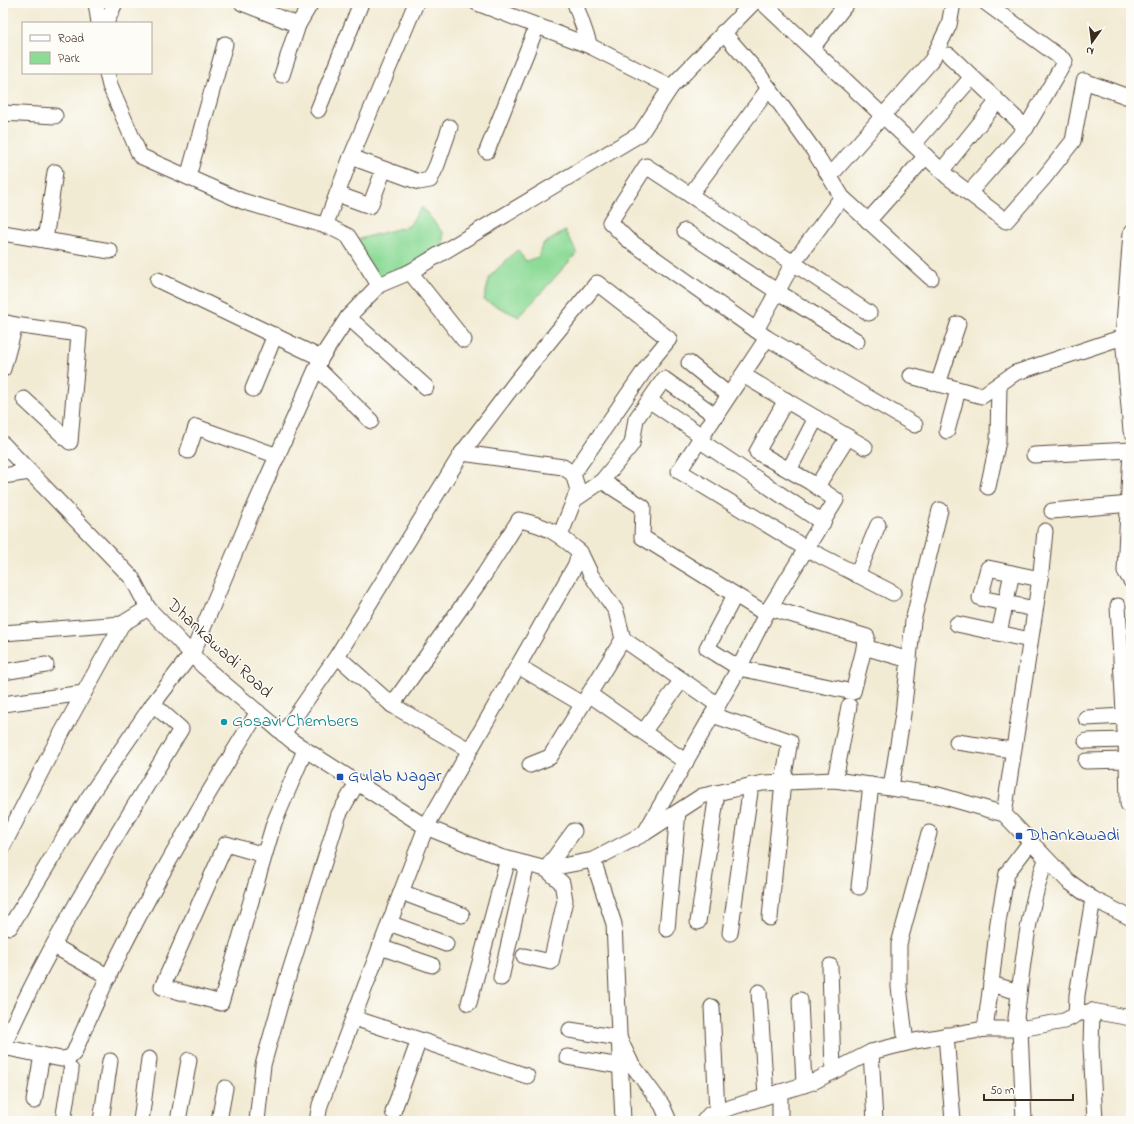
<svg xmlns="http://www.w3.org/2000/svg" width="1134" height="1124" font-family="'Indie Flower',sans-serif">
	<style>
		.green { fill: #8edb98; stroke: #64825b }
		.lines { fill: none; stroke-linecap: round; stroke-linejoin: round }
		.minor-casing { stroke: #564739; stroke-width: 17 }
		.minor { stroke: #fff; stroke-width: 15 }
		.culture-dot { fill: #0f9aa8; stroke: #fdfcf7; stroke-width: 1.5 }
		.transit-dot { fill: #1a4fb4; stroke: #fdfcf7; stroke-width: 1.5 }
		.labels { text-anchor: middle; dominant-baseline: central; stroke-width: 3; stroke-linejoin: round; paint-order: stroke }
		.street-label { font-size: 18px; fill: #3b2a1e; stroke: #fdfcf7 }
		.culture-label { font-size: 18px; fill: #0d838f; stroke: #fdfcf7; text-anchor: start }
		.transit-label { font-size: 18px; fill: #164399; stroke: #fdfcf7; text-anchor: start }
	</style>
	<rect width="100%" height="100%" fill="#fdfcf7"/>
	<filter id="ink" filterUnits="userSpaceOnUse"><feTurbulence type="fractalNoise" baseFrequency=".025" numOctaves="2"/><feDisplacementMap in="SourceGraphic" scale="8" xChannelSelector="R" yChannelSelector="G"/><feConvolveMatrix kernelMatrix="1 2 1 2 8 2 1 2 1" color-interpolation-filters="sRGB"/></filter>
	<filter id="wash" filterUnits="userSpaceOnUse"><feTurbulence type="fractalNoise" baseFrequency=".012" numOctaves="4" result="noise"/><feDisplacementMap in="SourceGraphic" scale="16" xChannelSelector="R" yChannelSelector="G"/><feGaussianBlur stdDeviation="0.9" result="paint"/><feColorMatrix in="noise" values="0 0 0 0 0 0 0 0 0 0 0 0 0 0 0 0 0 1.4 0 .05"/><feComposite in="paint" operator="in"/></filter>
	<g filter="url(#wash)">
		<rect width="100%" height="100%" fill="#f2ebd4"/>
		<g class="green">
			<path d="M422,207L443,233V249L380,281L351,241L409,226Z"/>
			<path d="M565,231L577,253L519,317L484,300L490,276L517,250L526,261L538,257L542,245Z"/>
		</g>
	</g>
	<g filter="url(#ink)">
		<g class="lines">
			<defs>
				<g id="minor">
					<path d="M96,3L99,23"/>
					<path d="M242,3L298,25L282,75"/>
					<path d="M477,3L590,46"/>
					<path d="M575,3L590,46L671,87"/>
					<path d="M763,3L948,177L1006,221L1043,179L1073,141L1084,81L1131,98"/>
					<path d="M106,23L115,3"/>
					<path d="M298,25L311,3"/>
					<path d="M723,32L758,73L814,151L842,197L931,278"/>
					<path d="M812,48L847,3"/>
					<path d="M949,55L1026,128"/>
					<path d="M107,73L110,86L140,156L242,201L330,227L348,236L379,285"/>
					<path d="M318,110L361,3"/>
					<path d="M3,113L55,116"/>
					<path d="M914,144L972,77"/>
					<path d="M487,151L537,26"/>
					<path d="M351,157L419,182L430,180L437,165L450,127"/>
					<path d="M942,170L997,102"/>
					<path d="M830,176L932,60L949,25L953,3"/>
					<path d="M188,177L225,44"/>
					<path d="M969,193L1026,128L1065,61L986,3"/>
					<path d="M337,194L370,206L381,177"/>
					<path d="M690,195L769,88"/>
					<path d="M868,221L926,156"/>
					<path d="M325,226L351,157L416,3"/>
					<path d="M685,231L778,292L857,341"/>
					<path d="M3,233L110,251"/>
					<path d="M1131,233L1123,337L1131,431"/>
					<path d="M45,240L55,172"/>
					<path d="M410,272L464,340"/>
					<path d="M158,280L321,358"/>
					<path d="M869,313L646,166L610,222L627,239L767,338L915,425"/>
					<path d="M348,317L426,387"/>
					<path d="M3,322L15,325L3,369"/>
					<path d="M15,325L79,334L70,442L24,399"/>
					<path d="M756,330L793,263L842,197"/>
					<path d="M767,338L679,471L807,549L893,593"/>
					<path d="M689,363L729,395"/>
					<path d="M317,368L371,421"/>
					<path d="M743,375L865,447"/>
					<path d="M911,376L982,396L1015,373L1123,337"/>
					<path d="M938,384L958,324"/>
					<path d="M253,389L275,335"/>
					<path d="M650,401L702,436"/>
					<path d="M947,431L958,390"/>
					<path d="M699,440L823,523"/>
					<path d="M3,444L132,578L148,608L203,666L292,741L426,827L500,857L546,869L593,860L645,833L702,796L763,783L835,780L938,795L1004,814L1068,881L1093,899L1131,918"/>
					<path d="M1131,450L1125,571L1131,581"/>
					<path d="M188,451L196,427L278,456"/>
					<path d="M462,453L563,467L573,474L578,490L560,536"/>
					<path d="M1034,455L1131,450"/>
					<path d="M789,470L816,418"/>
					<path d="M3,476L30,472"/>
					<path d="M602,481L632,444L636,419L664,379L716,416"/>
					<path d="M817,486L848,437"/>
					<path d="M988,487L998,441L999,384"/>
					<path d="M574,500L602,481L643,507L642,537L766,614"/>
					<path d="M1052,511L1130,504"/>
					<path d="M580,552L591,575L616,611L623,639L718,705"/>
					<path d="M857,575L878,525"/>
					<path d="M735,595L707,648L739,668L853,692L867,637L770,608"/>
					<path d="M1118,606L1125,729H1131"/>
					<path d="M1035,609L980,598L988,568L1040,579"/>
					<path d="M957,624L1030,640"/>
					<path d="M3,633L122,624L148,608"/>
					<path d="M999,633L1012,573"/>
					<path d="M864,647L909,660"/>
					<path d="M337,656L392,705L469,750"/>
					<path d="M518,666L582,704"/>
					<path d="M3,672L46,665"/>
					<path d="M589,694L686,762"/>
					<path d="M3,704L84,693"/>
					<path d="M712,715L790,741L783,781L770,918"/>
					<path d="M1086,718L1125,716"/>
					<path d="M643,732L682,680"/>
					<path d="M283,734L337,656L462,453L516,382L597,283L669,339L651,361L573,474"/>
					<path d="M1086,741L1126,740"/>
					<path d="M957,742L1012,750"/>
					<path d="M1127,760L1128,804"/>
					<path d="M1086,761L1127,760L1125,729"/>
					<path d="M530,765L550,757L623,639"/>
					<path d="M835,780L849,706"/>
					<path d="M891,787L903,714L913,621L940,510"/>
					<path d="M1004,814L1041,572L1045,531"/>
					<path d="M646,831L739,668L766,614L836,500L810,482L757,452L786,400"/>
					<path d="M3,846L49,756L122,624"/>
					<path d="M264,855L226,844L162,987L221,1003L274,823L305,750"/>
					<path d="M593,860L614,924L623,1121"/>
					<path d="M859,887L871,785"/>
					<path d="M401,892L462,915"/>
					<path d="M698,922L717,793"/>
					<path d="M389,923L446,944"/>
					<path d="M10,927L88,798L153,704L193,652L249,519L321,358L348,317L379,285L410,272L640,134L671,87L753,3"/>
					<path d="M667,929L678,812"/>
					<path d="M730,933L751,785"/>
					<path d="M54,946L109,977"/>
					<path d="M380,947L432,965"/>
					<path d="M524,956L551,962L565,900L562,883L546,869L574,831"/>
					<path d="M830,966L833,1072"/>
					<path d="M501,978L527,864"/>
					<path d="M991,984L998,922L1007,873L1030,843"/>
					<path d="M759,992L766,1096"/>
					<path d="M800,1000L804,1085"/>
					<path d="M469,1003L508,859"/>
					<path d="M712,1007L717,1112"/>
					<path d="M1092,1011L1091,1046L1095,1121"/>
					<path d="M1083,1013L1092,1011L1131,1018"/>
					<path d="M354,1018L527,1076"/>
					<path d="M985,1029L991,984L1019,992"/>
					<path d="M570,1030L619,1038L631,1063L662,1105L669,1121"/>
					<path d="M946,1035L953,1121"/>
					<path d="M906,1043L899,987V944L929,833"/>
					<path d="M3,1047L61,1059L69,1058L74,1053C123,934 190,822 258,712"/>
					<path d="M3,1047C52,936 118,834 181,729L153,704"/>
					<path d="M567,1057L620,1066"/>
					<path d="M780,1092V1121"/>
					<path d="M34,1101L42,1055"/>
					<path d="M393,1112L419,1040"/>
					<path d="M63,1121L71,1070"/>
					<path d="M101,1121L110,1061"/>
					<path d="M141,1121L149,1059"/>
					<path d="M178,1121L189,1060"/>
					<path d="M219,1121L225,1088"/>
					<path d="M257,1121L263,1065L285,987L339,814L357,783"/>
					<path d="M317,1121L320,1105L426,827L575,566L580,552C557,533 548,526 519,520L484,575L392,705"/>
					<path d="M704,1121L710,1114L813,1082L871,1052"/>
					<path d="M875,1121L871,1052L915,1041L985,1029H1020L1064,1021L1076,1015L1077,995L1093,899"/>
					<path d="M1024,1121L1020,1029L1016,1018C1023,965 1027,910 1046,860"/>
				</g>
			</defs>
			<use href="#minor" class="minor-casing"/>
			<use href="#minor" class="minor"/>
		</g>
	</g>
	<circle class="culture-dot" cx="224" cy="722" r="4"/>
	<g class="transit-dot">
		<rect x="336" y="773" width="8" height="8" rx="2"/>
		<rect x="1015" y="832" width="8" height="8" rx="2"/>
	</g>
	<g class="labels">
		<g class="street-label">
			<text transform="translate(219 649) rotate(43)">Dhankawadi Road</text>
		</g>
		<g class="culture-label">
			<text x="232" y="722">Gosavi Chembers</text>
		</g>
		<g class="transit-label">
			<text x="348" y="777">Gulab Nagar</text>
			<text x="1027" y="836">Dhankawadi</text>
		</g>
	</g>
	<rect width="1134" height="1124" fill="none" stroke="#fdfcf7" stroke-width="16"/>
	<rect x="22" y="22" width="130" height="52" fill="#fdfcf7" stroke="#afa8a0"/>
	<rect x="30" y="35" width="20" height="6" fill="#ffffff" stroke="#afa8a0"/>
	<text x="58" y="42" font-size="12" fill="#3b2a1e">Road</text>
	<rect x="30" y="52" width="20" height="12" fill="#8edb98" stroke="#afa8a0"/>
	<text x="58" y="62" font-size="12" fill="#3b2a1e">Park</text>
	<g transform="translate(1092 42) rotate(194)" stroke="#fdfcf7" stroke-width="3" paint-order="stroke">
	<path d="M0-3L7 15L0 10L-7 15Z" fill="#3b2a1e"/>
	<text y="-6" font-size="11" font-weight="bold" text-anchor="middle" fill="#3b2a1e">N</text>
	</g>
	<path d="M984 1094v6h89v-6" fill="none" stroke="#3b2a1e" stroke-width="2"/>
	<text x="990" y="1094" font-size="12" fill="#3b2a1e" stroke="#fdfcf7" stroke-width="3" paint-order="stroke">50 m</text>
</svg>
